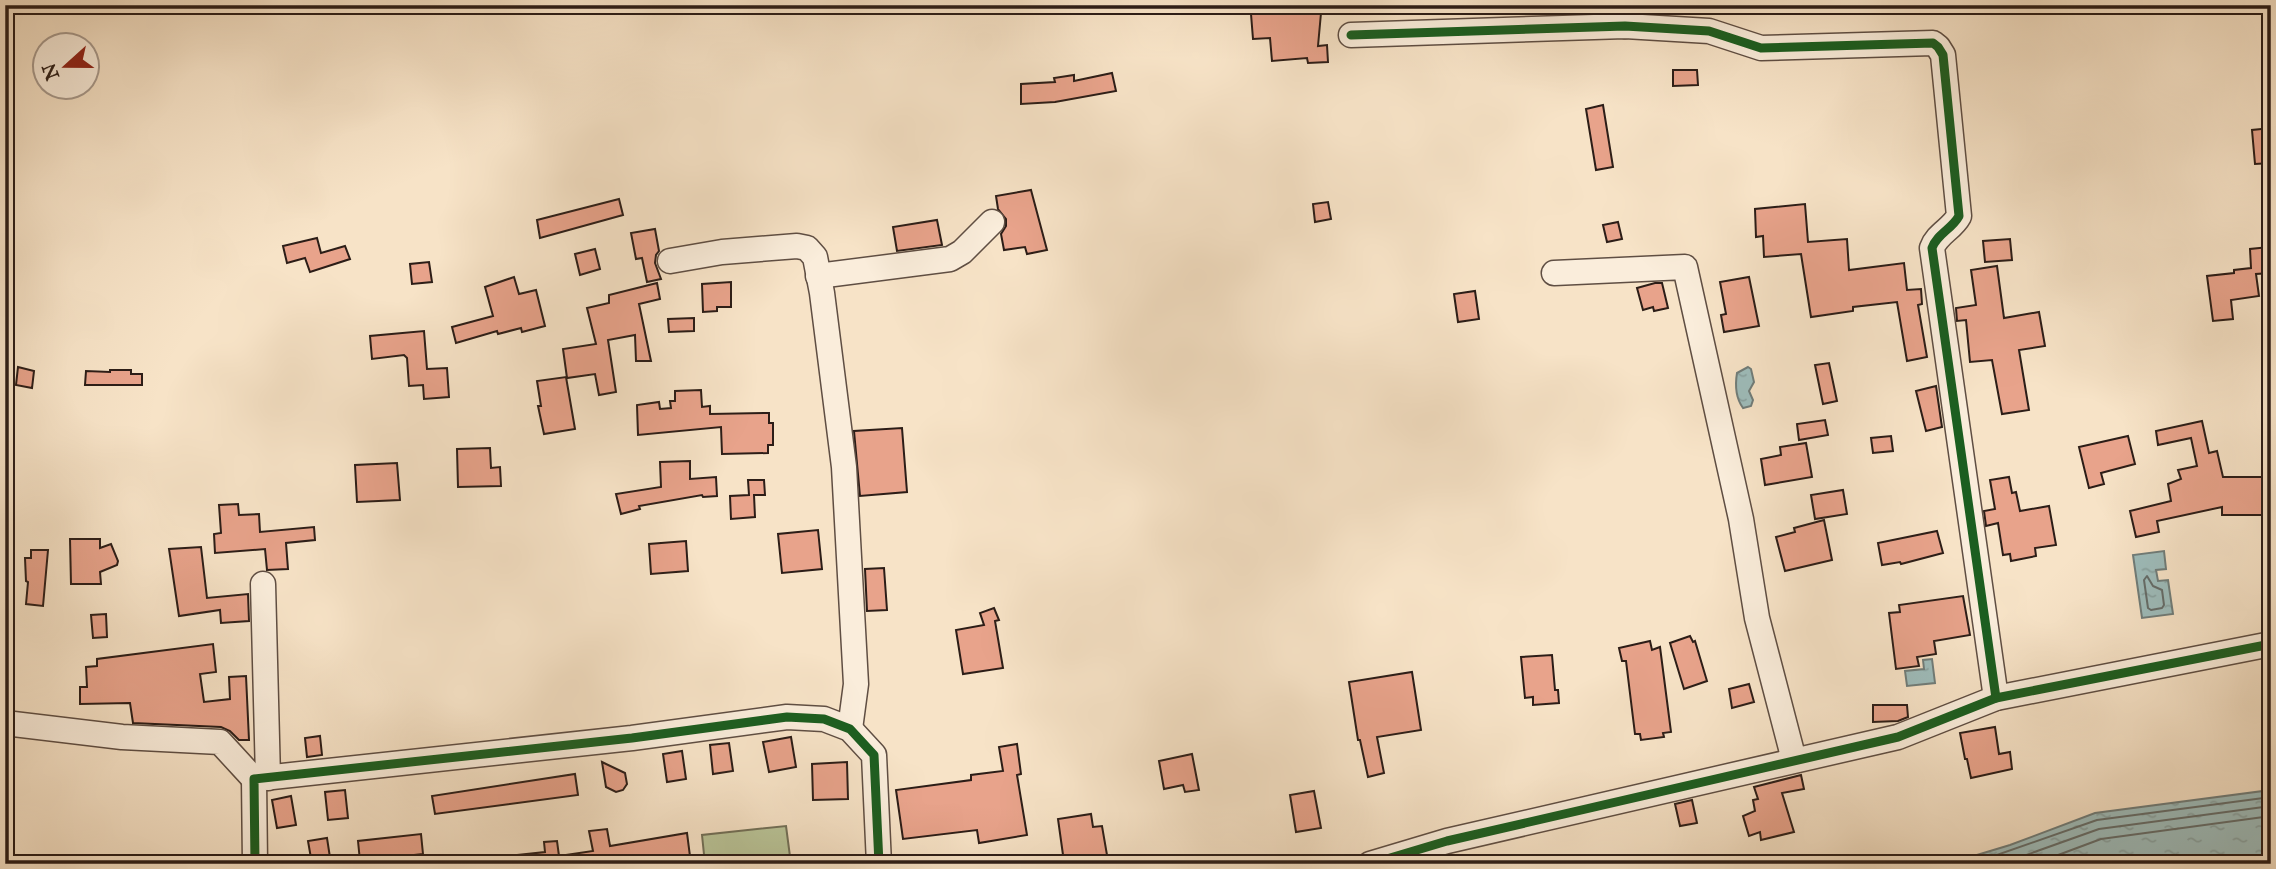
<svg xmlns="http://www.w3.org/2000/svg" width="2276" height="869" font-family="'IM FELL Great Primer',serif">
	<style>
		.park { fill: #b9c498; stroke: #727058; stroke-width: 2 }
		.water { fill: url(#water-ripples); stroke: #707d7a; stroke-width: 2 }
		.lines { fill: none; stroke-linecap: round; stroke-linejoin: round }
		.shore { stroke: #656d6a; stroke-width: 2 }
		.building { fill: #e8a38b; stroke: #2c1d17; stroke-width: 2 }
		.minor-casing { stroke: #5f4e43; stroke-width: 27 }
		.minor { stroke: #faeddb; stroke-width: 24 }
		.cycleway-casing { stroke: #faeddb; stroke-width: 13 }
		.cycleway { stroke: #1b5e20; stroke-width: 9 }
	</style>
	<defs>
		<pattern id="water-ripples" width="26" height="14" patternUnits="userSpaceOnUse" patternTransform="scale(1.75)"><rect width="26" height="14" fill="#9ebdbc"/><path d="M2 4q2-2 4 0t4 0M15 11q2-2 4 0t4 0" fill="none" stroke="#88a2a1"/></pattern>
	</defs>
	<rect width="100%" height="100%" fill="#f7e3c7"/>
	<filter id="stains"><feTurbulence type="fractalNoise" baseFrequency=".00286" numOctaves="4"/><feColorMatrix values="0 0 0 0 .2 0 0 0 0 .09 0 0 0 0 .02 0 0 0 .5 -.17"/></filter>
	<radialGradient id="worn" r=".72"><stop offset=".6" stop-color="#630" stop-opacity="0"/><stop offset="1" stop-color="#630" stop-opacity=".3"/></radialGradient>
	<path class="park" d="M786,826L791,864H705L702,835Z"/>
	<g class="water">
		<path d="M1748,367L1751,369L1754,382L1749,391L1753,400L1751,406L1743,408C1735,397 1735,385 1737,373Z"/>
		<path d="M2164,551L2166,569L2156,570L2158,581L2168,580L2173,614L2142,618L2133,555Z"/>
		<path d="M1932,659L1935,683L1907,686L1905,671L1924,669L1923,660Z"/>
		<path d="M2271,790V864H1947L2010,845L2095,813Z"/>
	</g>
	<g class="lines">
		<g class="shore">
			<path d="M2147,576L2153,586L2162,590L2164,605L2162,608L2151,610L2148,608L2144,580Z"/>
			<path d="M1971,864L2097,820L2271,797"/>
			<path d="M2001,864L2099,829L2271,806"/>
			<path d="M2034,864L2101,839L2271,816"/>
		</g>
	</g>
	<g class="building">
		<path d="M1292,10L1321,13L1318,46L1327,45L1328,62L1308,63L1307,58L1272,61L1270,38L1253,39L1251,14Z"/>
		<path d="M1673,70H1697L1698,85L1673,86Z"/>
		<path d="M1112,73L1116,91L1055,102L1021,104V84L1055,82L1054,78L1074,75V81Z"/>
		<path d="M1603,105L1613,167L1596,170L1586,109Z"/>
		<path d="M2271,128V163L2255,164L2252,130Z"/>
		<path d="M1031,190L1047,250L1027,254L1025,247L1004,250L1001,234L1006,226V219L998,209L996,196Z"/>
		<path d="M619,199L623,215L540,238L537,220Z"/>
		<path d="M1328,202L1331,219L1315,222L1313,204Z"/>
		<path d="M1805,204L1808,242L1847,239L1849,270L1904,263L1907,290L1921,289L1922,304L1918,305L1927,357L1907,361L1897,302L1853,307V311L1811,317L1801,254L1764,257L1763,236L1756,237L1755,209Z"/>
		<path d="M937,220L942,245L897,251L893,227Z"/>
		<path d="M1618,222L1622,239L1607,242L1603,225Z"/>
		<path d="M655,229L659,251L656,255L655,263L661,279L647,282L642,258L636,259L631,233Z"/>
		<path d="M317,238L321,253L345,246L350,259L310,272L305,258L287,263L283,246Z"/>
		<path d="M2010,239L2012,260L1985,262L1983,241Z"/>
		<path d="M2269,247L2271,273L2256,274L2259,296L2231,300L2233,319L2213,321L2207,276L2234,273V270L2251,268L2250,249Z"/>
		<path d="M595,249L600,269L580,275L575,254Z"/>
		<path d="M429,262L432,282L412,284L410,264Z"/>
		<path d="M1997,266L2004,318L2039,312L2045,346L2019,350L2029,410L2002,414L1992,360L1970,362L1966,320L1957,321L1956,308L1976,305L1971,270Z"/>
		<path d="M514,277L519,294L536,290L545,326L522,332L521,328L498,334L497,331L456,343L452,327L493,316L485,287Z"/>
		<path d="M1749,277L1759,326L1724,332L1721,315L1726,314L1720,282Z"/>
		<path d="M731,282V307H717V311L703,312L702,284Z"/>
		<path d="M657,283L660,299L639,304L651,361H636L635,335L608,340L616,392L599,395L595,374L567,378L563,349L596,344L587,308L609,303V295Z"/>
		<path d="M1655,283H1662L1668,308L1654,311L1653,307L1643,310L1637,288Z"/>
		<path d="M1475,291L1479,319L1458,322L1454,294Z"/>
		<path d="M694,318V331L669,332L668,319Z"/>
		<path d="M424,331L427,369L447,368L449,397L424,399L423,385L409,386L407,358L404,355L372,359L370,336Z"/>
		<path d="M1829,363L1837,401L1823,404L1815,365Z"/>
		<path d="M18,367L34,371L32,388L16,385Z"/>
		<path d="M110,370H131V374H142V385H85L86,371L110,372Z"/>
		<path d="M566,377L575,429L544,434L538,406H541L537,381Z"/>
		<path d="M1936,386L1942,427L1926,431L1916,391Z"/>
		<path d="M701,390L702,407L710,406V414L769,413V423H773V445H768V453L722,454L721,427L638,435L637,405L659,402L660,409L671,408L670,401H675V391Z"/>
		<path d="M1825,420L1828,435L1799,440L1797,424Z"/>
		<path d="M2202,421L2209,453L2217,451L2223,477H2264V515H2222V507L2157,521L2159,532L2136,537L2130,511L2171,501L2168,484L2181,479L2178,470L2197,466L2191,438L2158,445L2156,431Z"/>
		<path d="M902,428L907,492L860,496L854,431Z"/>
		<path d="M1891,436L1893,451L1873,453L1871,438Z"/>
		<path d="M2128,436L2135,464L2101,473L2104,484L2089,488L2079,447Z"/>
		<path d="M1806,443L1812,477L1765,485L1761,459L1781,455L1780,447Z"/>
		<path d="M490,448L491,468L500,467L501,486L458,487L457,449Z"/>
		<path d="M690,461V479L716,477L717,496L703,497L702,495L639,506L640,509L621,514L616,494L661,487L660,462Z"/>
		<path d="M397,463L400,500L357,502L355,465Z"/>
		<path d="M2009,477L2012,493L2016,492L2020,511L2049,506L2056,545L2035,548L2036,556L2011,561L2010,554L2003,555L1998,523L1986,526L1984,511L1995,509L1990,480Z"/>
		<path d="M748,480H764L765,495H754L755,517L731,519L730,496L749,495Z"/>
		<path d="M1843,490L1847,514L1815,519L1811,495Z"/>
		<path d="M238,504L239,515L259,514L260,532L314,527L315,540L286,543L288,569L267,570L265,549L215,553L214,534L221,533L219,505Z"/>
		<path d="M1824,520L1832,560L1785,571L1776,537L1795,532L1794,528Z"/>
		<path d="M818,530L822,569L782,573L778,534Z"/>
		<path d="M1937,531L1943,553L1901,564L1900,562L1882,565L1878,543Z"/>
		<path d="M70,539H100V548L111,544L118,561L117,565L100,572L101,584H71Z"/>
		<path d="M686,541L688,571L651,574L649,544Z"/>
		<path d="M201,547L207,598L248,594L249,621L221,623L220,610L179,616L169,549Z"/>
		<path d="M31,550H48L43,606L26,604L28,582L26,581L25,558H31Z"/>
		<path d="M884,568L887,610L867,611L865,569Z"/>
		<path d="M1963,596L1970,635L1934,641L1936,654L1917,657L1919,666L1896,669L1889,613L1900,612L1899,605Z"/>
		<path d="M994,608L999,620L995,621L1003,668L963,674L956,630L984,625L980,613Z"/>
		<path d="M106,614L107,637L93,638L91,615Z"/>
		<path d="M1690,636L1693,642L1695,641L1707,681L1684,689L1670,643Z"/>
		<path d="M1650,641L1652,650L1660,647L1671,732L1663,733L1664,737L1641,740L1640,734H1635L1626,661H1622L1619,648Z"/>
		<path d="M213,644L216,672L200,674L204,702L230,699L229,677L246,676L249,740H239L230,731L221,727L133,723L130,703L80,704V687H87L86,667L97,666V659Z"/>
		<path d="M1552,655L1555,690H1558L1559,703L1533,705V697L1525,698L1521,657Z"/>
		<path d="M1412,672L1421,730L1377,737L1384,773L1368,777L1360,740H1358L1349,682Z"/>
		<path d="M1749,684L1754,702L1732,708L1729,689Z"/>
		<path d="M1873,705H1907L1908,717L1898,721L1873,722Z"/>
		<path d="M1995,727L1999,754L2010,752L2012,769L1971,778L1967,759H1965L1960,733Z"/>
		<path d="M320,736L322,755L307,757L305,738Z"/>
		<path d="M791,737L796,767L769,772L763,742Z"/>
		<path d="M729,743L733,771L713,774L710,745Z"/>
		<path d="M1017,744L1021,774L1017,775L1027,835L979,843L977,830L903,839L896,790L971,780V775L1003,771L999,747Z"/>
		<path d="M682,751L686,779L667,782L663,754Z"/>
		<path d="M1192,754L1199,790L1185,792L1183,785L1164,789L1159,761Z"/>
		<path d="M602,762L625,773L627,784L623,790L616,792L606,787Z"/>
		<path d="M847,762L848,799L813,800L812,764Z"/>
		<path d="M575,774L578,795L435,814L432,796Z"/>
		<path d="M1801,775L1804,789L1782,793L1794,832L1761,840L1760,832L1749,836L1743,816L1755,811L1753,800L1758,799L1754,787Z"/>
		<path d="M345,790L348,818L328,820L325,792Z"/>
		<path d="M1314,791L1321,828L1296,832L1290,795Z"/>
		<path d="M291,796L296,825L277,828L272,800Z"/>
		<path d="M1692,800L1697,823L1680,826L1675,804Z"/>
		<path d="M1091,814L1093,827L1102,826L1107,855L1064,862L1058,819Z"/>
		<path d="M607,829L610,846L687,833L691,864H519L518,855L545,852L544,842L557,841L559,856L593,851L589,831Z"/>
		<path d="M421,834L423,854L360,861L358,841Z"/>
		<path d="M327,838L331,864H312L308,841Z"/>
	</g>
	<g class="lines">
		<defs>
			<g id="minor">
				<path d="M1625,26L1627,5"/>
				<path d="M1351,35L1625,26L1709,31L1761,48L1933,43L1938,47L1943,55L1959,216C1952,229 1937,234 1932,248L1996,698"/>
				<path d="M670,261L722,252L797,246L807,248L815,257L822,293L844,467L856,684L850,729"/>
				<path d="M1554,273L1685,267L1741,519L1757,618L1794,760"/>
				<path d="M818,276L950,259L962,252L992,222"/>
				<path d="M263,584L268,778"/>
				<path d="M5,723L122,737L220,742L254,779"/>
				<path d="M255,864L254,779L632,738L787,717L824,719L850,729L874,755L879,864"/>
				<path d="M1370,864L1447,841L1898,737L1996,698L2271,644"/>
			</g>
		</defs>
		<use href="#minor" class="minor-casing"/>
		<use href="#minor" class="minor"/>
		<defs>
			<g id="cycleway">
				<path d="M1351,35L1625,26L1709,31L1761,48L1933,43L1938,47L1943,55L1959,216C1952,229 1937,234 1932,248L1996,698"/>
				<path d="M255,864L254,779L632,738L787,717L824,719L850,729L874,755L879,864"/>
				<path d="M1370,864L1447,841L1898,737L1996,698L2271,644"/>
			</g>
		</defs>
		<use href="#cycleway" class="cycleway-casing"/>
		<use href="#cycleway" class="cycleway"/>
	</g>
	<rect width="2276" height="869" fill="none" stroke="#f7e3c7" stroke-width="28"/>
	<rect x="7" y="7" width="2262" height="855" fill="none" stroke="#2c1d17" stroke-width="3.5"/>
	<rect x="14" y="14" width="2248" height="841" fill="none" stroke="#2c1d17" stroke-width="2"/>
	<g transform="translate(66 66) rotate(249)"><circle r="33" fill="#faeddb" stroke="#a89a8d" stroke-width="2"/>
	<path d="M0-5L12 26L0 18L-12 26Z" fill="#8f2418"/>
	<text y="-10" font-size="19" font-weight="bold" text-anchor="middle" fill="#2c1d17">N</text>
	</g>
	<rect width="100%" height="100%" filter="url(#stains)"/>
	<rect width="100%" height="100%" fill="url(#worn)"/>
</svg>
